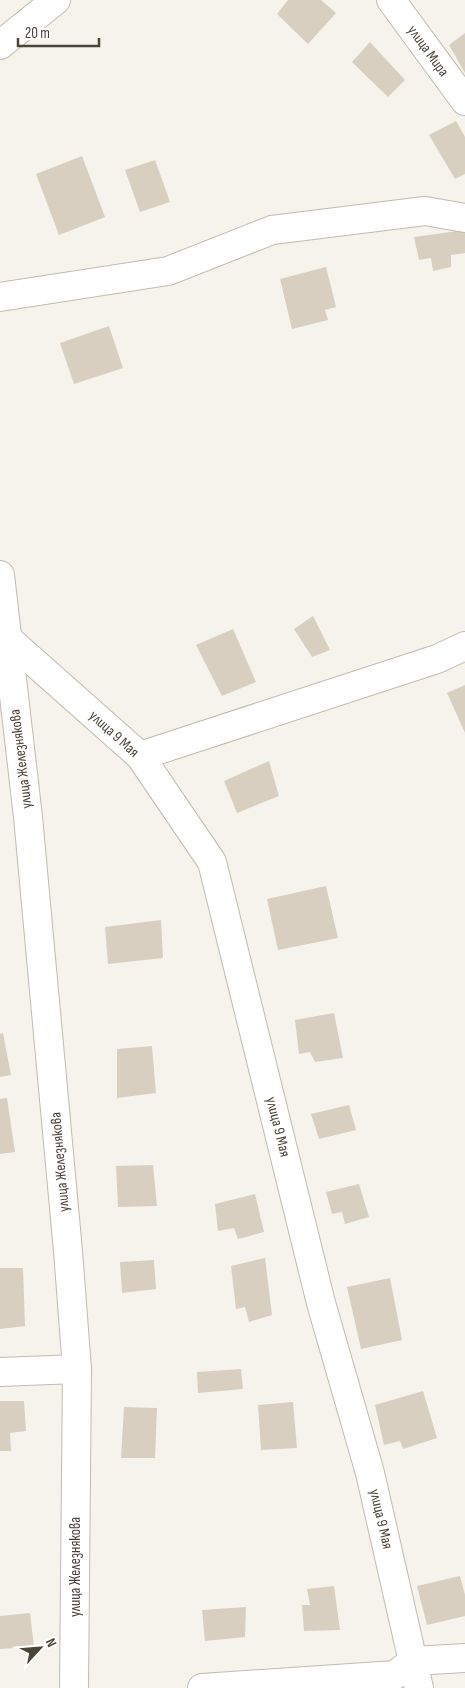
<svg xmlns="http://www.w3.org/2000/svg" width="465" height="1688" font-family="'Sofia Sans Condensed',sans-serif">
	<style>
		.building { fill: #d8cfc1 }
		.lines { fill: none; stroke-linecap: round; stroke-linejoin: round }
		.minor-casing { stroke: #c2bbae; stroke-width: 30 }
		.minor { stroke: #fff; stroke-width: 28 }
		.labels { text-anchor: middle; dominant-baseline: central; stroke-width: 4; stroke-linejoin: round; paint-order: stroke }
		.street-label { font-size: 15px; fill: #4b4439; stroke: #fff }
	</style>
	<rect width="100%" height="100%" fill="#f6f3ec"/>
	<g class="building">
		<path d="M288,0H321L336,13L308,44L277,14Z"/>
		<path d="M465,33V73L449,45Z"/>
		<path d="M370,42L405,80L388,97L352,62Z"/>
		<path d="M456,121L465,137V174L455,179L429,135Z"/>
		<path d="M82,156L105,217L59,235L36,174Z"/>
		<path d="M155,160L170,202L140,212L125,170Z"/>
		<path d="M465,230V253L451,255V267L433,271L431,258L419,260L414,237Z"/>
		<path d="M326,267L336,307L325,310L328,320L292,329L280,279Z"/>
		<path d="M109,326L123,368L74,384L60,343Z"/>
		<path d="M313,616L330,650L312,657L294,629Z"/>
		<path d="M233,629L256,682L222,696L196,645Z"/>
		<path d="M465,685V733L447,693Z"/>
		<path d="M269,761L279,796L237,813L224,781Z"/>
		<path d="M326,886L338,938L278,950L267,899Z"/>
		<path d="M161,920L163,958L108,964L105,927Z"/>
		<path d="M334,1013L343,1058L315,1062L310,1052L299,1054L295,1020Z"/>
		<path d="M3,1033L11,1075L0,1077V1034Z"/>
		<path d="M152,1046L156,1093L117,1098V1049Z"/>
		<path d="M7,1098L15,1152L0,1154V1099Z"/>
		<path d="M349,1105L356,1130L319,1139L311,1114Z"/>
		<path d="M153,1165L157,1206L118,1207L116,1166Z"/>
		<path d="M359,1184L369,1217L345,1224L342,1212L332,1214L326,1192Z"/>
		<path d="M255,1194L264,1232L238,1239L234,1228L218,1231L215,1204Z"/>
		<path d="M265,1258L272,1315L249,1322L245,1307L236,1309L231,1266Z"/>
		<path d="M154,1260L156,1289L122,1293L120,1262Z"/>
		<path d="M0,1268H23L25,1326L0,1329Z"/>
		<path d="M390,1278L402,1340L361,1349L347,1287Z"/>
		<path d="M241,1369L243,1389L198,1393L197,1372Z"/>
		<path d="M423,1391L437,1438L403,1449L400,1441L384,1445L375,1405Z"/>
		<path d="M0,1401H24L26,1431L10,1433L11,1451H0Z"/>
		<path d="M293,1402L297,1448L261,1450L258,1405Z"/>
		<path d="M124,1407L157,1408L155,1458H121Z"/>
		<path d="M460,1576L465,1595V1616L427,1625L417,1586Z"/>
		<path d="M334,1586L340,1630L304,1631L302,1605H310L307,1589Z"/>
		<path d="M246,1607L245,1637L205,1641L202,1610Z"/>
		<path d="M30,1613L34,1647L0,1649V1616Z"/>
	</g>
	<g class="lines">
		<defs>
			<g id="minor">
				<path d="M391,0L465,101"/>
				<path d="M0,45L56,0"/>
				<path d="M0,297L168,271L272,230L425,211L465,218"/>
				<path d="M0,575L28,817L68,1251L77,1369L74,1688"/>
				<path d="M8,639L140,756L212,862L321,1303L370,1473L419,1688"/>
				<path d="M140,756L437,659L465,646"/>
				<path d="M0,1372L77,1369"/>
				<path d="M202,1688L395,1675L413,1661L465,1658"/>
			</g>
		</defs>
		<use href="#minor" class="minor-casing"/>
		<use href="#minor" class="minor"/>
	</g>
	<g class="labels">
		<g class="street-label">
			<text transform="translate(428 51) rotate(54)">улица Мира</text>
			<text transform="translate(114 734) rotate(42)">улица 9 Мая</text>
			<text transform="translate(21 759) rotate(-97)">улица Железнякова</text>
			<text transform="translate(278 1127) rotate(76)">улица 9 Мая</text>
			<text transform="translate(60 1162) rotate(-95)">улица Железнякова</text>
			<text transform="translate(381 1519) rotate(77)">улица 9 Мая</text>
			<text transform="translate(75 1567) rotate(-90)">улица Железнякова</text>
		</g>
	</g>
	<g transform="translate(40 1648) rotate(64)" stroke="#ffffff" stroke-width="4" paint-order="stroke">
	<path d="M0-4L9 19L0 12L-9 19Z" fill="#4b4439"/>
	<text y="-8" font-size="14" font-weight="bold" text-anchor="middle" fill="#4b4439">N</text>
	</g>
	<path d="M18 38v8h81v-8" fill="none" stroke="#4b4439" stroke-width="2.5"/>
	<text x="25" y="38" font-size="15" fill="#4b4439" stroke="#ffffff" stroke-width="4" paint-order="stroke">20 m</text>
</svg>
